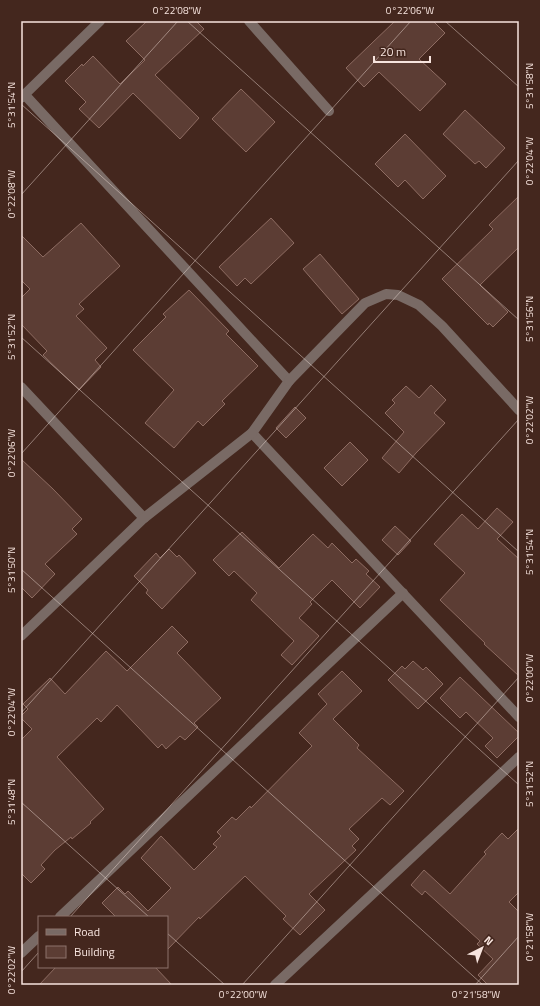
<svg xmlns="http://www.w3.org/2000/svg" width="540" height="1006" font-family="'Titillium Web',sans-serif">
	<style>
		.building { fill: #5c3d34; stroke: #8e6c62 }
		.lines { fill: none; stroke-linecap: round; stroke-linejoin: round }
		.minor { stroke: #796a65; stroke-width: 10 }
		.ticks { fill: none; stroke: #f7e4de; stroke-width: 1; stroke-opacity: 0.45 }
		.neatline { fill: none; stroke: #f7e4de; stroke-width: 1.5 }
		.ticks-label { font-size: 10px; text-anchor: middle; fill: #f7e4de }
	</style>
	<rect width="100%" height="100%" fill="#44271e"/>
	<g class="building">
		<path d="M147,21H196L204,29L155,75L199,118L180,139L133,93L99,128L79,109L86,102L65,81L82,64L83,66L93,56L120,84L145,60L126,41Z"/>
		<path d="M395,21H433L445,33L419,59L446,84L420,111L379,72L364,87L346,68Z"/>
		<path d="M241,89L275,122L246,152L212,119Z"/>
		<path d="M465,110L505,148L486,168L479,161L475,164L443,134Z"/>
		<path d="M405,134L446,176L423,199L405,180L398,187L375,164Z"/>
		<path d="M519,196V247L480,285L508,312L493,327L489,323L488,325L442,279L493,229L489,225Z"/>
		<path d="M271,218L294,243L251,284L245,278L237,286L219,267Z"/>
		<path d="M81,223L120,266L79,304L84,309L76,316L107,348L95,360L101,367L79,390L43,355L47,351L21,324V298L30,289L21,280V235L43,257Z"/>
		<path d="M320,254L359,299L342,314L303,269Z"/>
		<path d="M189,290L229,331L226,334L258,366L222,401L225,404L203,426L198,421L174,448L145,423L174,390L133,350L166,317L163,314Z"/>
		<path d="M431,385L446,400L434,413L445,423L416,453L399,473L382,458L404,432L385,413L395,403L392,400L406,386L419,398Z"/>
		<path d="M295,407L306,418L286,438L276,428Z"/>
		<path d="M350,442L368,460L342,486L324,468Z"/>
		<path d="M21,459L53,489L82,519L72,529L77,534L45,564L55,574L32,598L21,587Z"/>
		<path d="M497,508L513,522L497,539L519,559V676L484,644L485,643L440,600L465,573L434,544L462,514L478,529Z"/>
		<path d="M395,526L411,541L398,555L382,540Z"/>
		<path d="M242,532L279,568L313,534L328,548L332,543L352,563L356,559L369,571L366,574L380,587L360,608L332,580L310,602L312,604L299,618L319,636L292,665L281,655L294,641L251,600L257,593L234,571L229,576L213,560Z"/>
		<path d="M169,549L177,557L179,555L196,573L162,609L146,593L148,590L134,576L156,553L160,558Z"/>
		<path d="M172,626L188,642L177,653L221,698L194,723L198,727L185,740L180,736L166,749L162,744L158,748L117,705L101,722L97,718L57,757L104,809L90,822L91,823L72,839L71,837L55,850L41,865L45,869L31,883L21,873V740L32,729L21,718V716L28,709L23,704L50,678L65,694L106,651L127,671Z"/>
		<path d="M413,661L423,670L426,667L443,684L418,709L388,680L402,666L405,669Z"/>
		<path d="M342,671L362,691L333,719L359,745L357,748L404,791L390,805L382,798L349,829L359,839L352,846L356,850L309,894L325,910L300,935L283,919L286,916L245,876L200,919L199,917L167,950V917H116L102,903L118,887L125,894L128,891L148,911L171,888L141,858L161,836L194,870L217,847L213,844L221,836L217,832L232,817L236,820L250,806L251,808L312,746L299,733L327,704L318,694Z"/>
		<path d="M460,677L519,733V736L497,758L485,746L493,738L466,712L460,718L440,698Z"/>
		<path d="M519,828V892L509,902L519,912V985H488L478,975L493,959L477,944L480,941L425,891L422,895L411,885L424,870L450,894L486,854L484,852L502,833L508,839Z"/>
		<path d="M56,967H155L172,985H39Z"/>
	</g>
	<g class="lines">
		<g class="minor">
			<path d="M249,21L329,111"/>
			<path d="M25,95L289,381L252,433L519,717"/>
			<path d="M21,98L100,21"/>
			<path d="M289,381L365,303L386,294L398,295L419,305L442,326L519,410"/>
			<path d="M21,387L144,518"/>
			<path d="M21,636L144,518L252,433"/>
			<path d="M60,917L403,593"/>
			<path d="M21,953L39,936"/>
			<path d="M275,985L519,757"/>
		</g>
	</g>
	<path class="ticks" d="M187,21L519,320M445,21L519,87M21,104L519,552M21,195L178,21M21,337L519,785M21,454L411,21M21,569L483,985M21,713L519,160M21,802L149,917M70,917L519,419M167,933L225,985M21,972L39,952M242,985L519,677M475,985L519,936"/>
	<rect width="540" height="1006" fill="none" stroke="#44271e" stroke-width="44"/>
	<rect x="38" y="916" width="130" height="52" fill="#44271e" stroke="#8c736b"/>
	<rect x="46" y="929" width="20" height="6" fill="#796a65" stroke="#8c736b"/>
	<text x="74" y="936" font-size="12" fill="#f7e4de">Road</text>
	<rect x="46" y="946" width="20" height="12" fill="#5c3d34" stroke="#8c736b"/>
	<text x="74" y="956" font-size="12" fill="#f7e4de">Building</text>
	<g transform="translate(482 948) rotate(42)" stroke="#44271e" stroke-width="3" paint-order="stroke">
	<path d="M0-3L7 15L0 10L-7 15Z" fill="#f7e4de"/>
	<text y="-6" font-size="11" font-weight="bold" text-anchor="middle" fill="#f7e4de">N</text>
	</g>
	<path d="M374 56v6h56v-6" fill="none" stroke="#f7e4de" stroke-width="2"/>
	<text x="380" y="56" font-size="12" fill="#f7e4de" stroke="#44271e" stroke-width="3" paint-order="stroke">20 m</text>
	<rect x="22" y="22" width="496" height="962" class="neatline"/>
	<g class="ticks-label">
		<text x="177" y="14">0°22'08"W</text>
		<text x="410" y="14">0°22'06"W</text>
		<text transform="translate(529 86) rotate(-90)" y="4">5°31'58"N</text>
		<text transform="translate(11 105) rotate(-90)" y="4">5°31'54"N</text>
		<text transform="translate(529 161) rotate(-90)" y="4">0°22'04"W</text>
		<text transform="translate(11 194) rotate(-90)" y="4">0°22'08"W</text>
		<text transform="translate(529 319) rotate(-90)" y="4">5°31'56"N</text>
		<text transform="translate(11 337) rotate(-90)" y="4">5°31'52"N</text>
		<text transform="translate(529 420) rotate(-90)" y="4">0°22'02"W</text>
		<text transform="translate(11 453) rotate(-90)" y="4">0°22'06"W</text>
		<text transform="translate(529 552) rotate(-90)" y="4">5°31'54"N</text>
		<text transform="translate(11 570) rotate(-90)" y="4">5°31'50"N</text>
		<text transform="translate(529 678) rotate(-90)" y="4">0°22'00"W</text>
		<text transform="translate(11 712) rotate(-90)" y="4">0°22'04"W</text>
		<text transform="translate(529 784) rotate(-90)" y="4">5°31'52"N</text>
		<text transform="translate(11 802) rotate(-90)" y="4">5°31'48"N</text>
		<text transform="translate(529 937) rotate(-90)" y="4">0°21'58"W</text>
		<text transform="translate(11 970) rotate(-90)" y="4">0°22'02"W</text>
		<text x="243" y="998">0°22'00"W</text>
		<text x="476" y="998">0°21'58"W</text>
	</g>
</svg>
